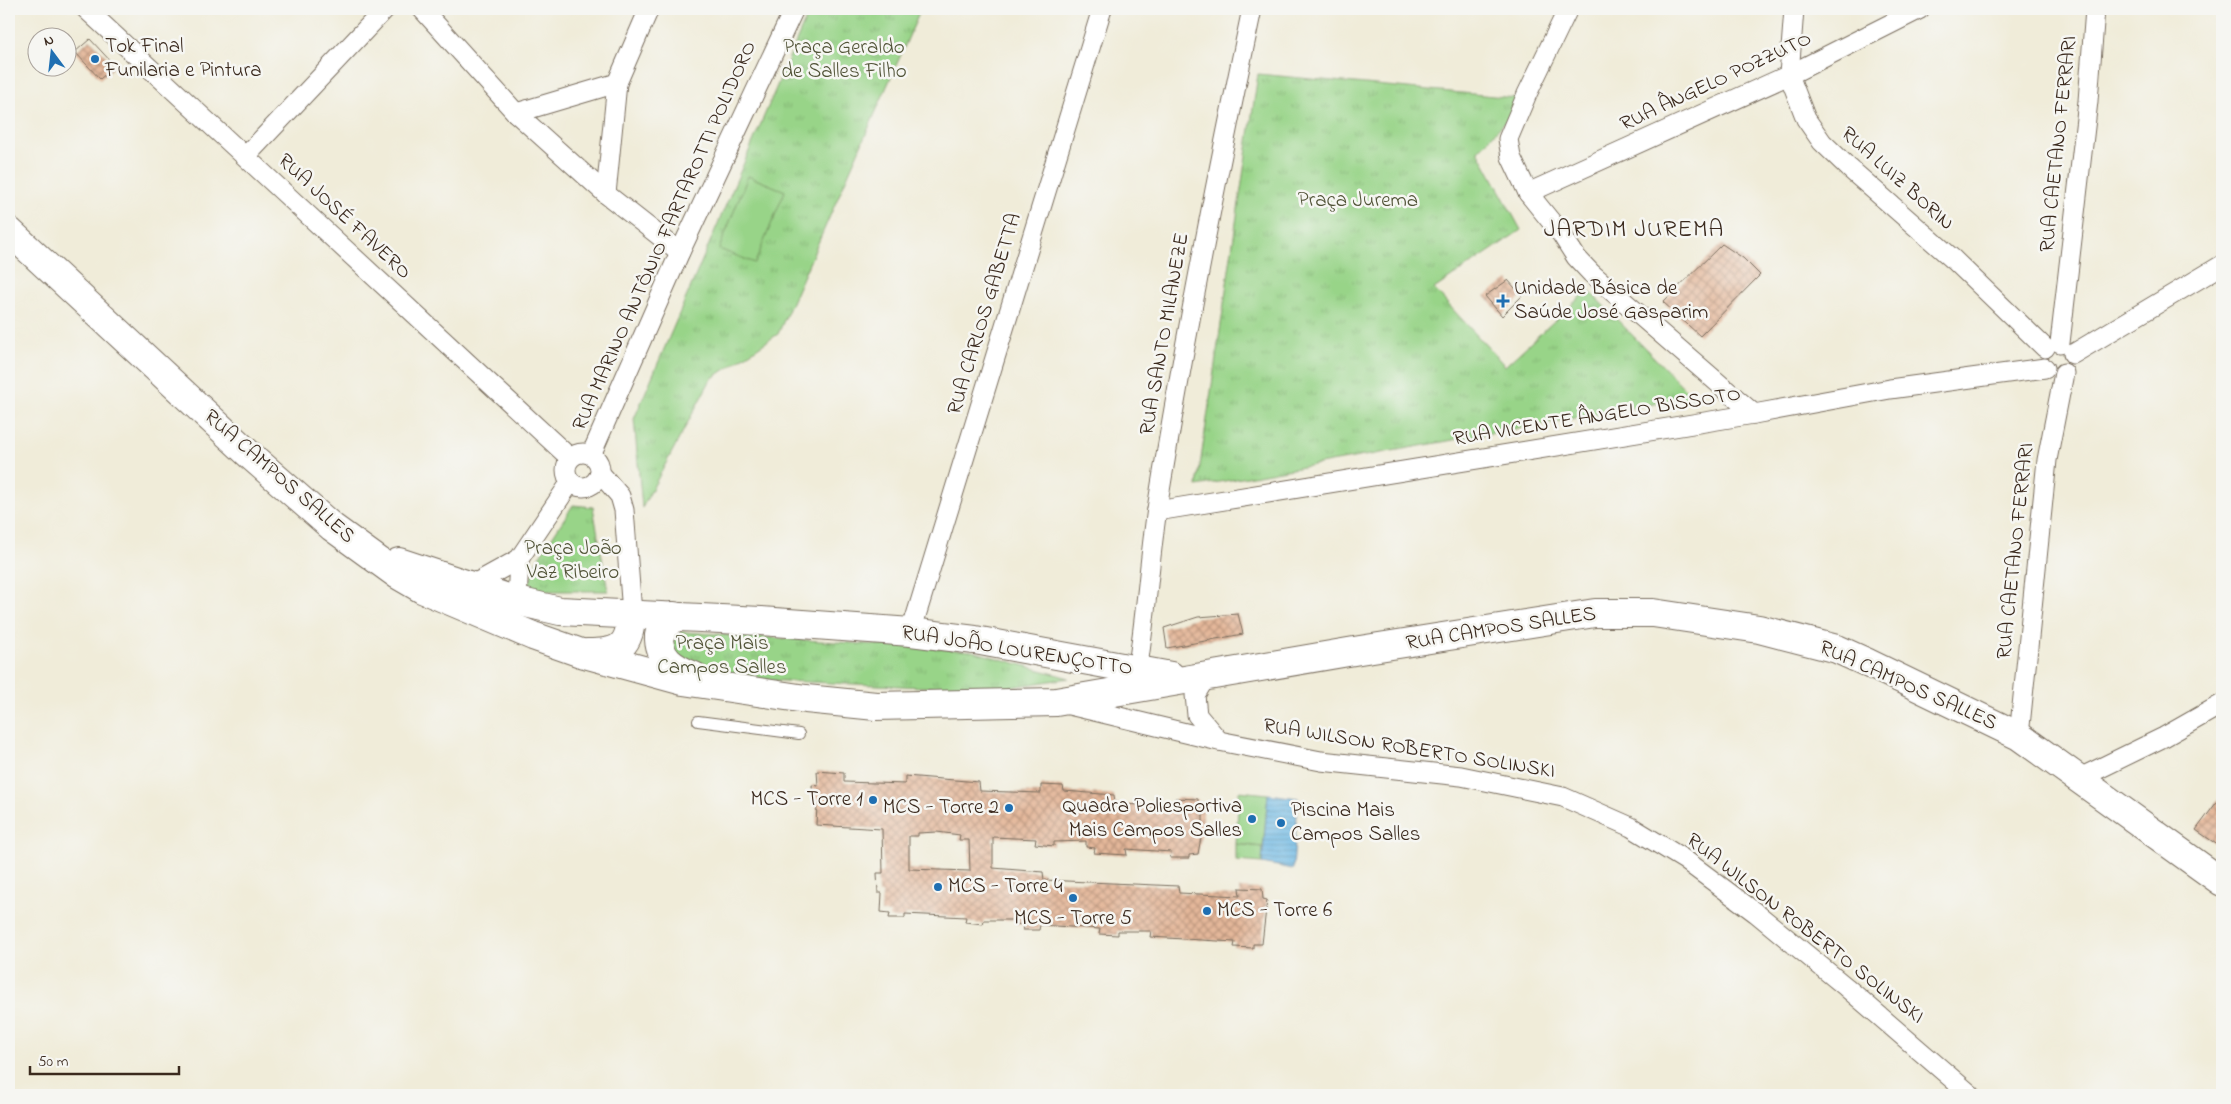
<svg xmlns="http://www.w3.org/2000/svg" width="2231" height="1104" font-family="'Indie Flower',sans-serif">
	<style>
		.grass { fill: url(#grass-tufts); stroke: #6a7f53 }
		.garden { fill: #98d488; stroke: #6a7f53 }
		.water { fill: url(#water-rules); stroke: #527081 }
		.building { fill: url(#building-cross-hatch); fill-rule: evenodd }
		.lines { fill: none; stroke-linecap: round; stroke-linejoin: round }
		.lane-casing { stroke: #7a6e5f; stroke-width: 12 }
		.street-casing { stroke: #7a6e5f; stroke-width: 21 }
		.secondary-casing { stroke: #7a6e5f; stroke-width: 30 }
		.lane { stroke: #fff; stroke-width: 10 }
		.street { stroke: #fff; stroke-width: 19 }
		.secondary { stroke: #fff; stroke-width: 28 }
		.poi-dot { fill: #1f6fb2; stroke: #f6f6f2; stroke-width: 2 }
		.labels { text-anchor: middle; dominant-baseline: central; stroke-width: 5; stroke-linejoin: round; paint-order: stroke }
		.poi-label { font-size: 21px; fill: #3b2a1e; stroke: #f6f6f2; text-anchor: start }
		.park-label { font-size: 21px; fill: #525438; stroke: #f6f6f2 }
		.street-label { font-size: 21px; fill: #3b2a1e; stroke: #f6f6f2 }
		.quarter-label { font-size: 24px; letter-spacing: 1px; fill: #3b2a1e; stroke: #f6f6f2 }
	</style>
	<defs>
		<pattern id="grass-tufts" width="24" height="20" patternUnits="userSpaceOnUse" patternTransform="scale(1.25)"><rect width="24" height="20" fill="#98d488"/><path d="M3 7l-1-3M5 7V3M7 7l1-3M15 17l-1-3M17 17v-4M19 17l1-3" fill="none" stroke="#84b675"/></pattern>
		<pattern id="water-rules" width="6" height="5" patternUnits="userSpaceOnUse" patternTransform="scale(1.25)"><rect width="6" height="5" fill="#6ab7e4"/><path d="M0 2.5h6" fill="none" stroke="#5895b8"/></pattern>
		<pattern id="building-cross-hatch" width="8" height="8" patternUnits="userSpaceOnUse" patternTransform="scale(1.25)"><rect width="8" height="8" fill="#e4b79a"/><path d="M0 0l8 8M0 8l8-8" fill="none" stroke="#ba957d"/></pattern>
	</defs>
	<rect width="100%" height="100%" fill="#f6f6f2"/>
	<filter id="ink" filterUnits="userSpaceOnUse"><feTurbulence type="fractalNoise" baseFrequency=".02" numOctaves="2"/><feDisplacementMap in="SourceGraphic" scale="10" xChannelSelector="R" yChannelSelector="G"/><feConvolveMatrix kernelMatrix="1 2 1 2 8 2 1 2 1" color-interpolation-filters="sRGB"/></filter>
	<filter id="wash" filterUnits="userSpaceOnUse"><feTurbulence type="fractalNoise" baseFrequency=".0096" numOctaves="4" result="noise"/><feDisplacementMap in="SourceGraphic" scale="20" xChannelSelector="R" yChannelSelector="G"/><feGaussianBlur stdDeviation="1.12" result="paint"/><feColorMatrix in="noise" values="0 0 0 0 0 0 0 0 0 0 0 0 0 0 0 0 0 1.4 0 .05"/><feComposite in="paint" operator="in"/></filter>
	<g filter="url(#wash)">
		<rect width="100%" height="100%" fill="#f0ecd9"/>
		<g class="grass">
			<path d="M810,9H921L778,334L711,379L642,508L634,419Z"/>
			<path d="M1258,74L1526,99L1478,151L1521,230L1434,289L1505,366L1588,290L1693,397L1197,486Z"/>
			<path d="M573,505L593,507L608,591H528L534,565Z"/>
			<path d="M669,631L972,651L1069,678L993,690L715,678L661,651Z"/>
			<path d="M1236,844L1263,847L1262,863L1236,861Z"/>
		</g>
		<g class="garden">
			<path d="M748,176L785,191L755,263L719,249Z"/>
			<path d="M1239,791L1268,794L1263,847L1236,844Z"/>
		</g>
		<path class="water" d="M1268,794L1298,798L1293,869L1262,863Z"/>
		<g id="blocks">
			<g class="building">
				<path d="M90,39L115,66L100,79L75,52Z"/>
				<path d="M1722,244L1743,258L1760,275L1700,336L1663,302Z"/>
				<path d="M1508,280L1522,296L1502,316L1485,296Z"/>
				<path d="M1238,614L1243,634L1167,648L1164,628L1198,617Z"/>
				<path d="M817,771L844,773V782L905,784V776L979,782L980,791L1041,793V785L1063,786L1064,791L1114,795L1115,804L1175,806V798L1198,799L1199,809L1203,810V826L1198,854L1189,855V858H1170L1171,852L1126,849L1127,855L1094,853L1095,848L1086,847V841L1054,842V846L1035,844L1036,839L993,837V868L1043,872L1044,880L1178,886L1179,893L1240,896L1239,888L1262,889L1263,899L1267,900L1262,944H1253V948L1234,947L1235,942L1150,937L1151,931H1118V935L1099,934L1100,929L1040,925L1039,930H1023L1024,925L1016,924V920H984L983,924L965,922L966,917L905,914V918H889L890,913L881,912L882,893H878L877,873H883L882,829L816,825L817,805H813L812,785L818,786ZM937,832L960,835L959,840H969L970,871L909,869V836H918V833Z"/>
				<path d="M2222,795V848L2196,830Z"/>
			</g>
		</g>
	</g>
	<g filter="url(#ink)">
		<use href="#blocks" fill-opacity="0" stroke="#7a6e5f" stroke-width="1"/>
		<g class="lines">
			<defs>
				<path id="lane" d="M698,721L799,734"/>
				<g id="street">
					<path d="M86,9L570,458"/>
					<path d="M422,9L516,113L606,194L680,252"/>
					<path d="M1568,9L1527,94L1508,139L1511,157L1528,193L1562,235L1576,257L1591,273L1754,414"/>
					<path d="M1794,9L1789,75L1806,119L1822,142L1849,168L1954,260L2045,348"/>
					<path d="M617,83L649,9"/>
					<path d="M516,113L617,83L606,194"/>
					<path d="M246,156L385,9"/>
					<path d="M1528,193L1789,75L1920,9"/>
					<path d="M2060,343L2088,101L2095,9"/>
					<path d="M2073,354L2222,265"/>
					<circle cx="583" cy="470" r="17"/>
					<path d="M591,455L680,252L794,9"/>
					<path d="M600,473L620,496L624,510L632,613"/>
					<path d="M1157,511L1754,414L1890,389L2045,368"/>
					<path d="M472,585L519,559L570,483"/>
					<path d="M517,601L519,559"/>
					<path d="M911,632L1102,9"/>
					<path d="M1137,671C1146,617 1149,563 1157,509C1184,342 1217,175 1252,9"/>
					<path d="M1206,677L1195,695L1197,715L1219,741"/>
					<path d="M1065,704L1219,741L1321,761L1461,776L1563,797L1631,827L1685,860L1756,913L1846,987L1971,1095"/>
					<path d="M2019,736L2047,460L2064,373"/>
					<path d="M2080,778L2164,737L2222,704"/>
				</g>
				<g id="secondary">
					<path d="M9,231L251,456L332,527L398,575L422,589L533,636L581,653L683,681L806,699L876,706L1056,702L1360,650L1595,613H1653L1759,629L1837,649L1868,663L2019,736L2222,882"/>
					<path d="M399,562L517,601L560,611L761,621L911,632L975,640L1171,676"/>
					<path d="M674,616L659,635C658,659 674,668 694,676"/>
					<path d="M587,653C622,653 629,646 632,613"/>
				</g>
			</defs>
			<use href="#lane" class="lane-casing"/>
			<use href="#street" class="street-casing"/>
			<use href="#secondary" class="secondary-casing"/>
			<use href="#lane" class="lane"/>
			<use href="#street" class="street"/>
			<use href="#secondary" class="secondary"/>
		</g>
	</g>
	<g class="poi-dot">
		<circle cx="95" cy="59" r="5"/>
		<path d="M1500.5 293.5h5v5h5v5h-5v5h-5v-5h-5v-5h5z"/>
		<circle cx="873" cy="800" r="5"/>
		<circle cx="1009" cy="808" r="5"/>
		<circle cx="1252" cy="819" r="5"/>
		<circle cx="1281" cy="823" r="5"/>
		<circle cx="938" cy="887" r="5"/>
		<circle cx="1073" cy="898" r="5"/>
		<circle cx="1207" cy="911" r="5"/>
	</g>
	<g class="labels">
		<g class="poi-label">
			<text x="105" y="47">Tok Final<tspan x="105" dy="24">Funilaria e Pintura</tspan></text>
			<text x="1514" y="289">Unidade Básica de<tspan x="1514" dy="24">Saúde José Gasparim</tspan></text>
			<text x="863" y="800" text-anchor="end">MCS - Torre 1</text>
			<text x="1242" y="807" text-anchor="end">Quadra Poliesportiva<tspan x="1242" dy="24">Mais Campos Salles</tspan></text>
			<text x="999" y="808" text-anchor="end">MCS - Torre 2</text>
			<text x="1291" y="811">Piscina Mais<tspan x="1291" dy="24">Campos Salles</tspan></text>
			<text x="948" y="887">MCS - Torre 4</text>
			<text x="1217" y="911">MCS - Torre 6</text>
			<text x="1073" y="919" text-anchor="middle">MCS - Torre 5</text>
		</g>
		<g class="park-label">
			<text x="844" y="48">Praça Geraldo<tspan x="844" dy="24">de Salles Filho</tspan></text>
			<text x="1358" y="201">Praça Jurema</text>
			<text x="573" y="549">Praça João<tspan x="573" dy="24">Vaz Ribeiro</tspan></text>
			<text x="722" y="644">Praça Mais<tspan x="722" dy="24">Campos Salles</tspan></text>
		</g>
		<g class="street-label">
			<text transform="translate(1716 82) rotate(-25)">RUA ÂNGELO POZZUTO</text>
			<text transform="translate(2059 144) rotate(-84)">RUA CAETANO FERRARI</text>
			<text transform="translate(1897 179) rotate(42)">RUA LUIZ BORIN</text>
			<text transform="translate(344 217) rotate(43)">RUA JOSÉ FAVERO</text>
			<text transform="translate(665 236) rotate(-66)">RUA MARINO ANTÔNIO FARTAROTTI POLIDORO</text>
			<text transform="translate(985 314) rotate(-73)">RUA CARLOS GABETTA</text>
			<text transform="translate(1165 334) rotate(-80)">RUA SANTO MILANEZE</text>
			<text transform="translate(1597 417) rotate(-9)">RUA VICENTE ÂNGELO BISSOTO</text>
			<text transform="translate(279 477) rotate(41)">RUA CAMPOS SALLES</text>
			<text transform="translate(2016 551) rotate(-84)">RUA CAETANO FERRARI</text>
			<text transform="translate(1501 629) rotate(-9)">RUA CAMPOS SALLES</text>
			<text transform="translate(1017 651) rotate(9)">RUA JOÃO LOURENÇOTTO</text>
			<text transform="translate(1908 686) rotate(24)">RUA CAMPOS SALLES</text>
			<text transform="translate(1409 749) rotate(9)">RUA WILSON ROBERTO SOLINSKI</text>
			<text transform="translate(1805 929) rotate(38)">RUA WILSON ROBERTO SOLINSKI</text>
		</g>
		<g class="quarter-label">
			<text x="1634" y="230">JARDIM JUREMA</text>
		</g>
	</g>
	<rect width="2231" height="1104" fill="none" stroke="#f6f6f2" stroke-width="30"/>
	<g transform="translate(52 52) rotate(345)"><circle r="24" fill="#f6f6f2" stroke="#aba49d"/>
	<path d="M0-4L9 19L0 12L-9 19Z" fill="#1f6fb2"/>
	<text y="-8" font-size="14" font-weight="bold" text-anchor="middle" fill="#3b2a1e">N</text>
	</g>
	<path d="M30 1066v8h149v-8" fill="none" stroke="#3b2a1e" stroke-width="2.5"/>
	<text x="38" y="1066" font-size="15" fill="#3b2a1e" stroke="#f6f6f2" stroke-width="4" paint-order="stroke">50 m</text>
</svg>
